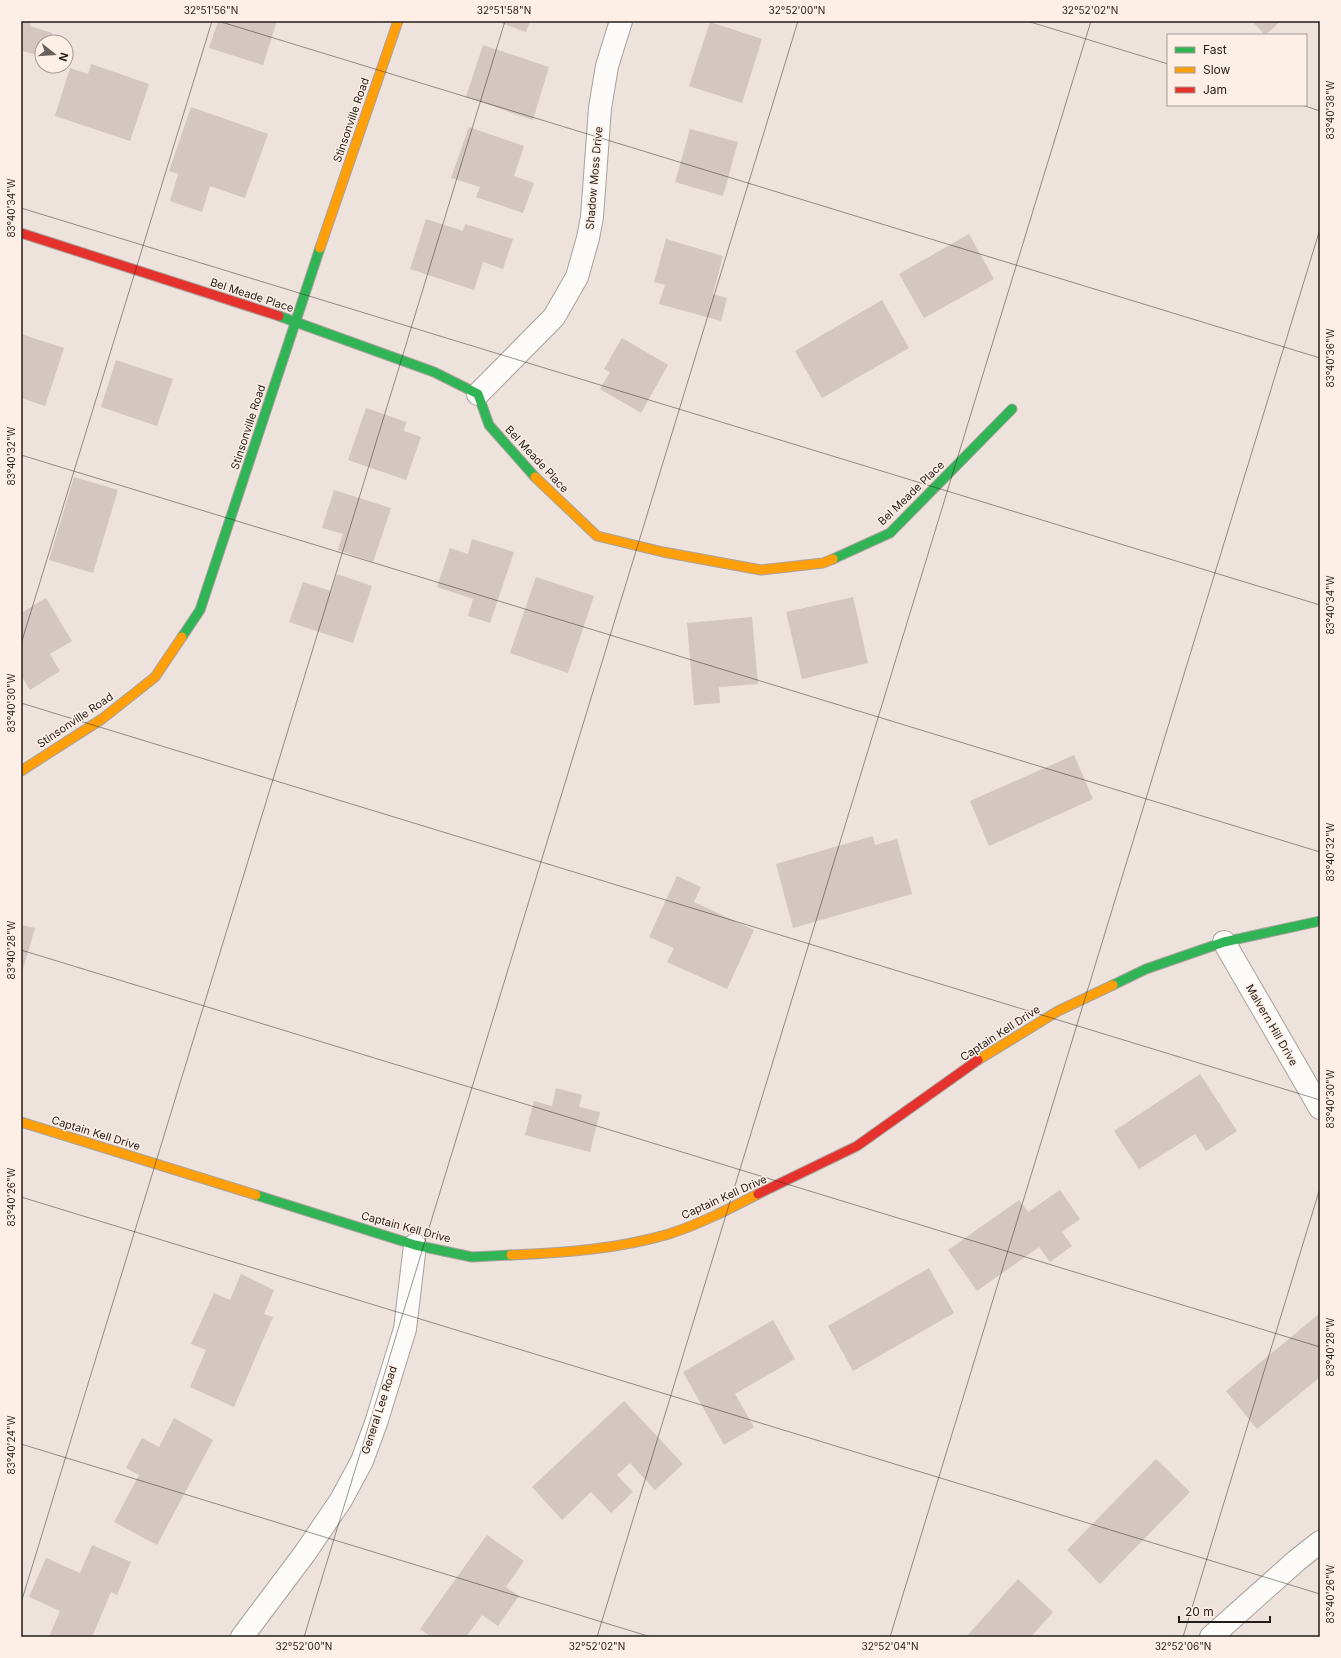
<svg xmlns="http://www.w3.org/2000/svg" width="1341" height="1658" font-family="Inter,sans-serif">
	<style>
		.building { fill: #d4c6c0 }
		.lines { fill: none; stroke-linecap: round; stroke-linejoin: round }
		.street-casing { stroke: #a9a19c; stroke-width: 24 }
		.fast-casing { stroke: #a9a19c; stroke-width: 11 }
		.slow-casing { stroke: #a9a19c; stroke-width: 11 }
		.jam-casing { stroke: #a9a19c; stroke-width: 11 }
		.street { stroke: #fcfbfa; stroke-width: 22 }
		.fast { stroke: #30b455; stroke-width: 9 }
		.slow { stroke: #ff9f0a; stroke-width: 9 }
		.jam { stroke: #e5322d; stroke-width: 9 }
		.ticks { fill: none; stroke: #221c18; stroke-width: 1; stroke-opacity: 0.45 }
		.labels { text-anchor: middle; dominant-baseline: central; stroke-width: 3; stroke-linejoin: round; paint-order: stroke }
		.street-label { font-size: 11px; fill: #221c18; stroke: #fdefe6 }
		.neatline { fill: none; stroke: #221c18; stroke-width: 1.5 }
		.ticks-label { font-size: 10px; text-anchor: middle; fill: #221c18 }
	</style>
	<rect width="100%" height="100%" fill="#ede2dc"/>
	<g class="building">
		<path d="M21,21H32L30,26L52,33L49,42H42V56L22,51L21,54Z"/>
		<path d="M218,21H277L263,65L209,48Z"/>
		<path d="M495,21H530L526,32Z"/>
		<path d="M1252,21H1281L1265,35Z"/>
		<path d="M710,22L762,39L742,103L689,86Z"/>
		<path d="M483,45L549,67L533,120L466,97Z"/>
		<path d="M91,64L149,84L130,141L55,116L70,68L88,74Z"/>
		<path d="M191,107L268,134L245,198L210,186L202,212L170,201L178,174L169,171Z"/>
		<path d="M469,127L524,146L514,176L534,183L523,213L476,197L480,187L451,178Z"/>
		<path d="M690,129L738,142L723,196L675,182Z"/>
		<path d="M426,219L463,231L465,224L513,239L503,269L483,262L474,290L410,269Z"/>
		<path d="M969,234L994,279L924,318L899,274Z"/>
		<path d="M666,239L723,256L713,294L727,298L721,321L659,304L665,285L654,282Z"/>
		<path d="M882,300L909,348L822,398L795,351Z"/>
		<path d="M21,334L64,348L45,406L21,398Z"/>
		<path d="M622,338L668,365L641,413L600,389L610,372L604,369Z"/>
		<path d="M116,360L173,379L157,426L101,407Z"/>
		<path d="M366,408L406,422L404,431L421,437L406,480L348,460Z"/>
		<path d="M74,477L118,490L93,573L49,560Z"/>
		<path d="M334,490L391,508L373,562L338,550L343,534L322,528Z"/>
		<path d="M472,539L514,552L490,623L468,616L473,599L437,587L450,548L468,554Z"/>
		<path d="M337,574L372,586L353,643L289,622L303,582L331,591Z"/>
		<path d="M536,577L594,596L568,673L510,653Z"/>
		<path d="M853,597L868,663L802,679L786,612Z"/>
		<path d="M46,598L72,641L50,654L60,671L30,690L21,675V613Z"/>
		<path d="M752,617L758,684L719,687L720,703L694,705L687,623Z"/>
		<path d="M1074,755L1093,799L989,846L970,801Z"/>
		<path d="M873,836L875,845L897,839L912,894L793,928L776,864Z"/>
		<path d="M677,876L701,887L694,902L754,930L727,989L667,962L674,948L649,937Z"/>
		<path d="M21,925L35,928L21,976Z"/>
		<path d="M1200,1074L1237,1131L1206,1151L1195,1134L1139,1169L1114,1131Z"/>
		<path d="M556,1088L582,1095L579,1107L600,1112L590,1152L525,1135L534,1101L552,1106Z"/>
		<path d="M1060,1190L1080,1219L1062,1232L1072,1246L1050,1262L1039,1247L977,1291L948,1250L1019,1200L1028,1212Z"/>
		<path d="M929,1268L954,1313L853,1371L828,1326Z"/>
		<path d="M241,1274L274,1290L264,1314L273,1317L234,1407L190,1387L206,1350L191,1344L214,1293L230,1300Z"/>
		<path d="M1320,1313V1377L1257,1429L1226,1391Z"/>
		<path d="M773,1320L795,1359L735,1394L754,1427L724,1445L683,1372Z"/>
		<path d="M624,1401L683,1464L655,1490L630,1463L617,1475L633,1492L611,1513L591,1492L562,1520L532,1487Z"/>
		<path d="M174,1418L213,1440L157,1545L114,1522L139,1475L126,1468L142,1438L159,1447Z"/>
		<path d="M1156,1459L1190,1492L1100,1584L1067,1550Z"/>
		<path d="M487,1535L524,1561L506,1587L519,1596L498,1626L482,1615L466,1637H431L420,1629Z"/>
		<path d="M92,1545L131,1562L117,1595L111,1592L92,1637H49L60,1611L29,1597L46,1558L80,1573Z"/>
		<path d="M1018,1579L1053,1612L1031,1637H966Z"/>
	</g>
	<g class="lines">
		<defs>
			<g id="street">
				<path d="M478,394L554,317L577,277L588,238L592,217L600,108L607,66L621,21"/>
				<path d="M1224,942L1320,1108"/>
				<path d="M242,1637L305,1553L341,1500L362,1461L376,1423L405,1329L415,1245"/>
				<path d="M1211,1637L1296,1561L1320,1542"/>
			</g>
			<g id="fast">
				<path d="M279,316L434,372L478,394L489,425L535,477"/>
				<path d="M833,559L890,533L1012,409"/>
				<path d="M182,637L200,610L320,248"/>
				<path d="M1113,985L1146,969L1224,942L1320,921"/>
				<path d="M256,1195L415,1245L472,1257L511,1255"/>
			</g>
			<g id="slow">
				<path d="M320,248L398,21"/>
				<path d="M535,477L597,536L663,552L761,570L823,563L833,559"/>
				<path d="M21,771L102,719L155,677L182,637"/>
				<path d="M978,1060L1058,1011L1113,985"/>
				<path d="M21,1122L256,1195"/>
				<path d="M511,1255C563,1253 618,1249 669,1234C700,1224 729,1209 758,1194"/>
			</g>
			<g id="jam">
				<path d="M21,233L279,316"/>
				<path d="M758,1194L857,1146L978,1060"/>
			</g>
		</defs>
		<use href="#street" class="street-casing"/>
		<use href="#fast" class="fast-casing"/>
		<use href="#slow" class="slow-casing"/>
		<use href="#jam" class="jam-casing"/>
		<use href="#street" class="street"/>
		<use href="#fast" class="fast"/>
		<use href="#slow" class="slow"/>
		<use href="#jam" class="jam"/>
	</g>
	<path class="ticks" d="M218,21L1320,358M1027,21L1168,64M1302,105L1320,111M21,208L1320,605M21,455L1320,852M21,644L212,21M21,703L1320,1100M21,950L1320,1347M21,1197L1320,1594M21,1444L651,1637M21,1603L505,21M304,1637L798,21M597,1637L1091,21M890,1637L1320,229M1183,1637L1320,1188"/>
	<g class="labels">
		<g class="street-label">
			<text transform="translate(351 120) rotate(-71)">Stinsonville Road</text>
			<text transform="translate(594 178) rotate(-85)">Shadow Moss Drive</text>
			<text transform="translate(252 295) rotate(18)">Bel Meade Place</text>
			<text transform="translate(248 427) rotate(-72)">Stinsonville Road</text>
			<text transform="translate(537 459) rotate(47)">Bel Meade Place</text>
			<text transform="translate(911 493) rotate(-44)">Bel Meade Place</text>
			<text transform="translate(75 720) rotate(-34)">Stinsonville Road</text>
			<text transform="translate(1272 1025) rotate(60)">Malvern Hill Drive</text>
			<text transform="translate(1000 1033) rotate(-33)">Captain Kell Drive</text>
			<text transform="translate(96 1133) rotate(17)">Captain Kell Drive</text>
			<text transform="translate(724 1197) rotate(-24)">Captain Kell Drive</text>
			<text transform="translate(406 1227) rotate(15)">Captain Kell Drive</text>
			<text transform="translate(379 1410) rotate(-72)">General Lee Road</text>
		</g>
	</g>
	<rect width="1341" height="1658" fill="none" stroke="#fdefe6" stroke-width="44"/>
	<rect x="1167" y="34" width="140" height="72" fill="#fdefe6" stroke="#a59b94"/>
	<rect x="1175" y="47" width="20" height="6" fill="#30b455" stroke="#a59b94"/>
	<text x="1203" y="54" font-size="12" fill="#221c18">Fast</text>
	<rect x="1175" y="67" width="20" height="6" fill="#ff9f0a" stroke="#a59b94"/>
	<text x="1203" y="74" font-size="12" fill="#221c18">Slow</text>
	<rect x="1175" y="87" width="20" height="6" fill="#e5322d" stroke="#a59b94"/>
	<text x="1203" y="94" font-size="12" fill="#221c18">Jam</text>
	<g transform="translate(54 54) rotate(107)"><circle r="19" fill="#fdefe6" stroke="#a59b94"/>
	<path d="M0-3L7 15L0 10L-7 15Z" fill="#69615d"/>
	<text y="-6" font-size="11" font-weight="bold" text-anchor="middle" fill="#221c18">N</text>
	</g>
	<path d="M1179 1616v6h91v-6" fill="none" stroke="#221c18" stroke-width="2"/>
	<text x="1185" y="1616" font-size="12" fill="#221c18" stroke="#fdefe6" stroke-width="3" paint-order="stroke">20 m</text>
	<rect x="22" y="22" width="1297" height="1614" class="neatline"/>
	<g class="ticks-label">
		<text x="211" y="14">32°51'56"N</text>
		<text x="504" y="14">32°51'58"N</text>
		<text x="797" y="14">32°52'00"N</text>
		<text x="1090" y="14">32°52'02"N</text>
		<text transform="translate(1330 110) rotate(-90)" y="4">83°40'38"W</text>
		<text transform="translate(11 208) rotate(-90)" y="4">83°40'34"W</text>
		<text transform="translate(1330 358) rotate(-90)" y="4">83°40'36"W</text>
		<text transform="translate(11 456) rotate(-90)" y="4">83°40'32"W</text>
		<text transform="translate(1330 605) rotate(-90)" y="4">83°40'34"W</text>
		<text transform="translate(11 703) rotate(-90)" y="4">83°40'30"W</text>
		<text transform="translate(1330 852) rotate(-90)" y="4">83°40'32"W</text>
		<text transform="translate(11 950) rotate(-90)" y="4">83°40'28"W</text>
		<text transform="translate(1330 1099) rotate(-90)" y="4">83°40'30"W</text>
		<text transform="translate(11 1197) rotate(-90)" y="4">83°40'26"W</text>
		<text transform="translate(1330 1347) rotate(-90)" y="4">83°40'28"W</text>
		<text transform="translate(11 1445) rotate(-90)" y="4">83°40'24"W</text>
		<text transform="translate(1330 1594) rotate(-90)" y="4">83°40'26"W</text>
		<text x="304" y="1650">32°52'00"N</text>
		<text x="597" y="1650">32°52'02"N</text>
		<text x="890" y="1650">32°52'04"N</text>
		<text x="1183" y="1650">32°52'06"N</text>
	</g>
</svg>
